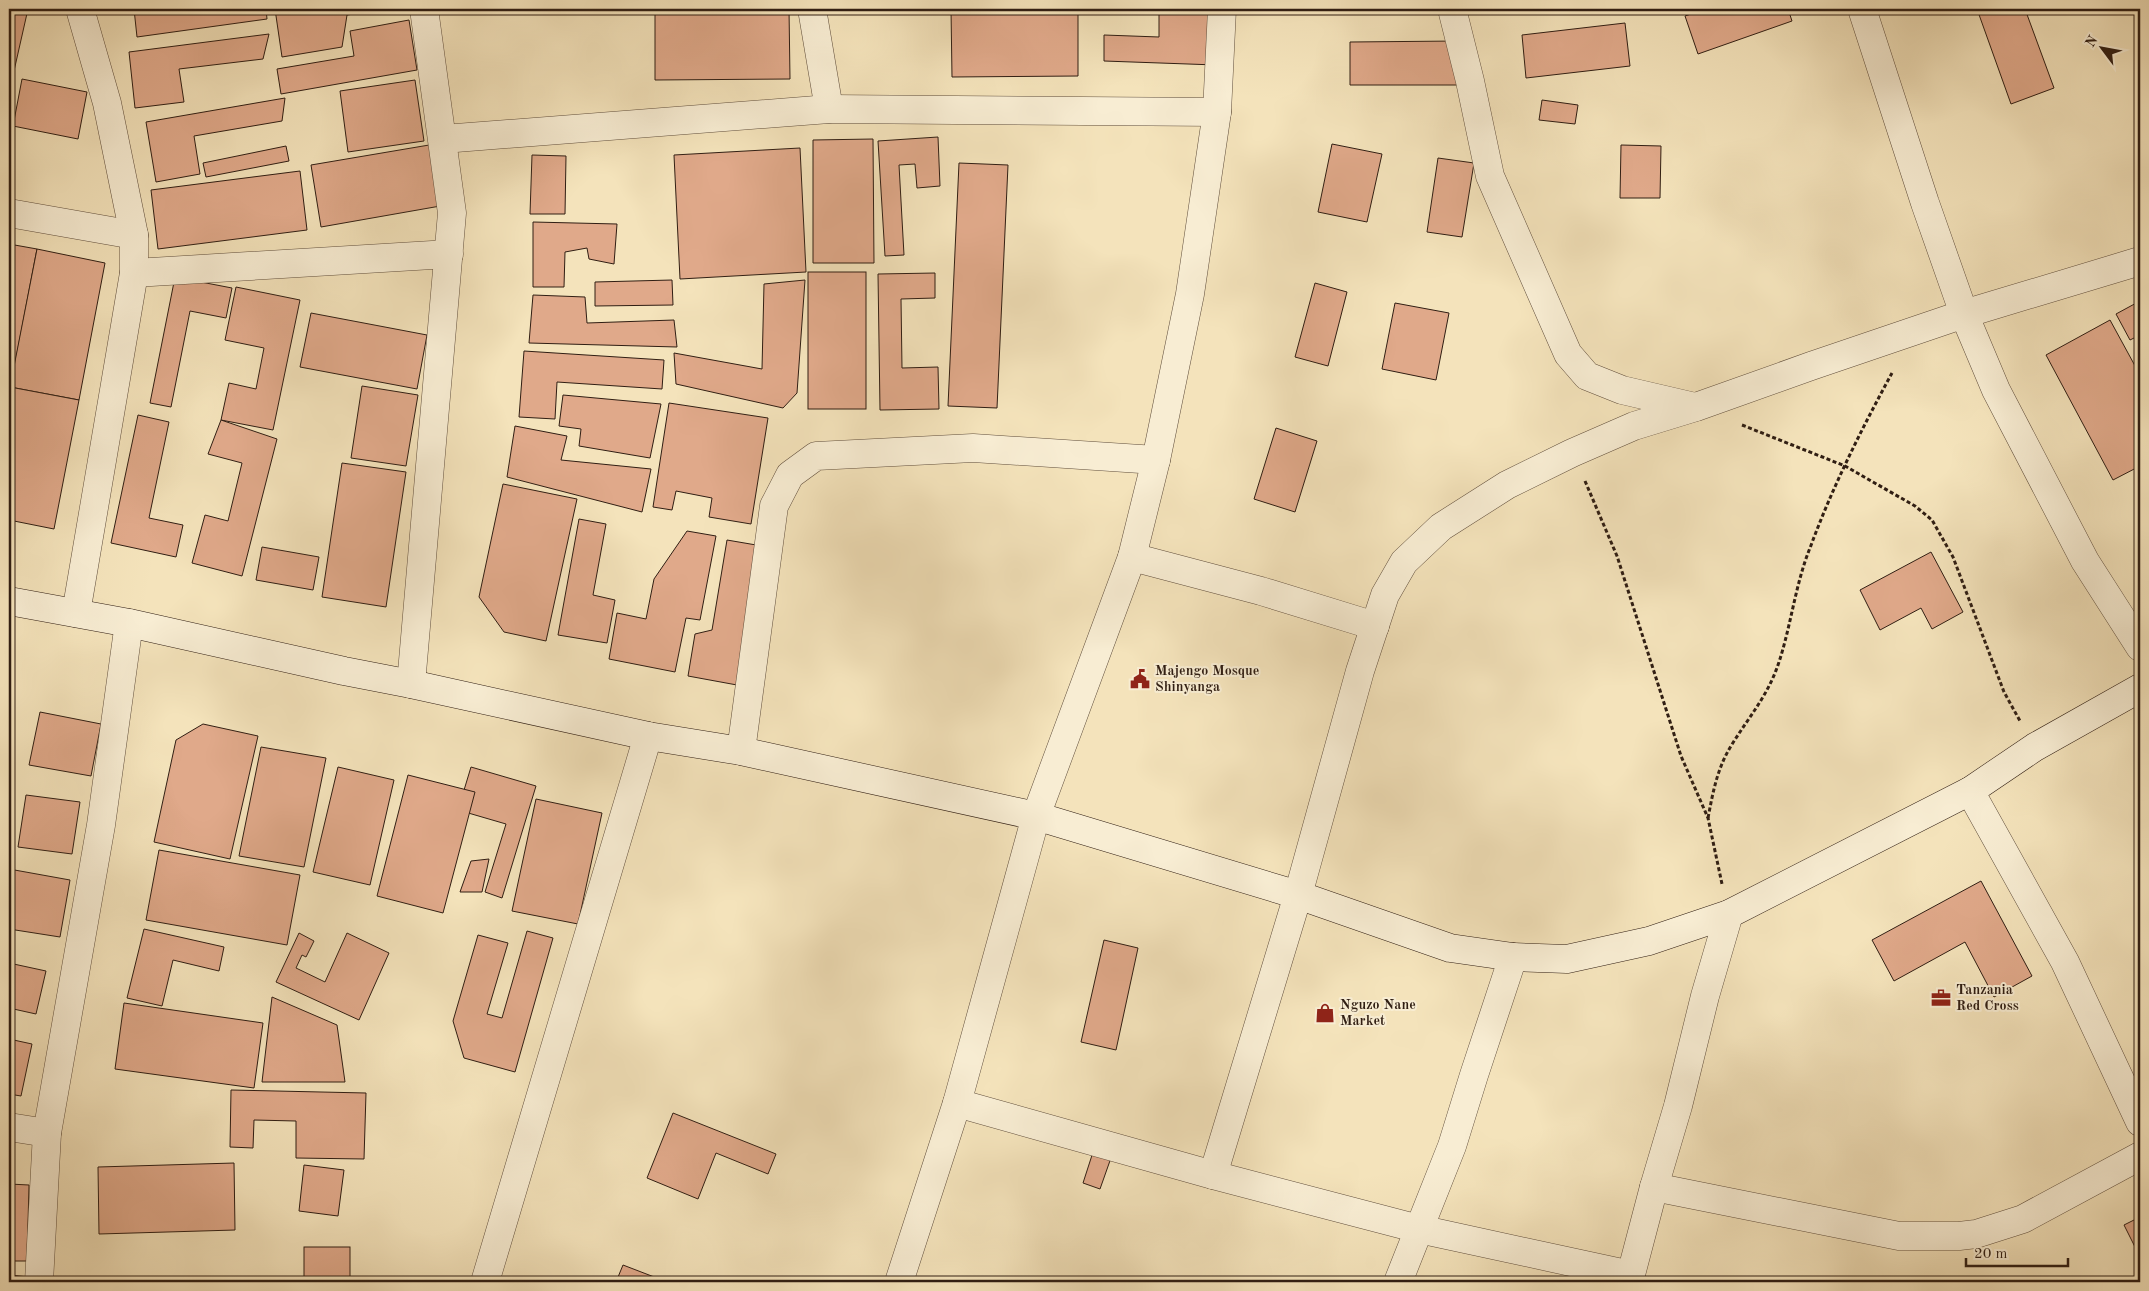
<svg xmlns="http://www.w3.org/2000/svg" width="2149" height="1291" font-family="'Old Standard TT',serif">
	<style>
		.building { fill: #e0a98a; stroke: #301e13 }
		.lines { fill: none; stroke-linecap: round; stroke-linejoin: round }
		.street-casing { stroke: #614f3d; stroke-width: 29 }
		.secondary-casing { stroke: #301e13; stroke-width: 29 }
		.path { stroke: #301e13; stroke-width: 3; stroke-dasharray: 4 2.5; stroke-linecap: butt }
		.street { stroke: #f8edd3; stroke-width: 28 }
		.secondary { stroke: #f8edd3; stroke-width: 28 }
		.labels { text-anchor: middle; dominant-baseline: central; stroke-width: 4; stroke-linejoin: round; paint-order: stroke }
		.poi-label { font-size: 14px; font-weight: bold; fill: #301e13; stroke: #f8edd3; text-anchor: start }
	</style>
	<rect width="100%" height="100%" fill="#f4e3bb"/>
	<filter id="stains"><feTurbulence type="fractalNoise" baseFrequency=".004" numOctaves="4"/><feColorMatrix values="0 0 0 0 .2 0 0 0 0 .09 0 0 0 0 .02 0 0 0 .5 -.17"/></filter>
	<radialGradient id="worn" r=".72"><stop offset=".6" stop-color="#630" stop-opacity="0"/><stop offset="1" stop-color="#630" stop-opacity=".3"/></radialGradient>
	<g class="building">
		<path d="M9,9H28L9,93Z"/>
		<path d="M134,9H266L267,19L137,37Z"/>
		<path d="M275,9H380V10L347,15L342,47L282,57Z"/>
		<path d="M385,9H416L386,14Z"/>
		<path d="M655,9H789L790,79L655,80Z"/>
		<path d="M951,9H1078V76L952,77Z"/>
		<path d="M1159,9H1218L1216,65L1104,61V35L1159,37Z"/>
		<path d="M1706,9H1788L1792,21L1698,54L1685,16Z"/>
		<path d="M1977,9H2025L2054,88L2011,104Z"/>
		<path d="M409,20L417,70L281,94L277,69L354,56L350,31Z"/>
		<path d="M1625,23L1630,66L1526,78L1522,35Z"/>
		<path d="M269,34L263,59L179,69L184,102L135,108L129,52Z"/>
		<path d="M1457,41V85H1350V42Z"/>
		<path d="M22,79L87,92L78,139L13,126Z"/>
		<path d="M415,80L424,141L348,152L340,91Z"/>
		<path d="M285,98L282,121L194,136L200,174L156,182L146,122Z"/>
		<path d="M1542,100L1578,105L1575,124L1539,120Z"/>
		<path d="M938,137L940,186L917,188L915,164L899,165L904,255L885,256L878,141Z"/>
		<path d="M873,139L874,263H813V140Z"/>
		<path d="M435,144L446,205L321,227L311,165Z"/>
		<path d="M1332,144L1382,154L1367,222L1318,212Z"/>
		<path d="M1621,145L1661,146L1660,198H1620Z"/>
		<path d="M286,146L289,161L206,177L203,163Z"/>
		<path d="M800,148L806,272L680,279L674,155Z"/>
		<path d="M532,155L566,156L565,214H530Z"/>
		<path d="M1438,158L1474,163L1462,237L1427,232Z"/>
		<path d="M959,163L1008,165L997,408L948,406Z"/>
		<path d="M300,171L307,230L158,249L151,190Z"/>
		<path d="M533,222L617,224L614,264L589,259L587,248L565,252L564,287H533Z"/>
		<path d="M9,244L37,249L9,395Z"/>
		<path d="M37,249L105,263L79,400L10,387Z"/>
		<rect x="808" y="272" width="58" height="137"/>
		<path d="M935,273V298L901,299L902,368L938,367L939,409L880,410L878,274Z"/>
		<path d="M175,277L232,288L226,318L190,311L171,407L150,403Z"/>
		<path d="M672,280L673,305L595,306V282Z"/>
		<path d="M805,280L797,393L783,408L676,384L674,353L762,369L764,284Z"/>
		<path d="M1315,283L1347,292L1328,366L1295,357Z"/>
		<path d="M236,287L300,300L273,430L221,420L229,383L256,389L264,348L225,340Z"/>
		<path d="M533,295L585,297L587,323L674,320L677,347L529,343Z"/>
		<path d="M2140,301V335L2130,340L2116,314Z"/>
		<path d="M1395,303L1449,313L1436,380L1382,369Z"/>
		<path d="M311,313L427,335L417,389L300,367Z"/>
		<path d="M2110,320L2140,375V466L2113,480L2046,355Z"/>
		<path d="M524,351L664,360L662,389L557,382L555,419L519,417Z"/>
		<path d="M362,386L418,395L406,466L351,458Z"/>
		<path d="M10,387L79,400L54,529L9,520V395Z"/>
		<path d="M563,395L661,404L650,458L579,446L581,429L559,426Z"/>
		<path d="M669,403L768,418L751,524L709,517L712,498L676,491L672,510L653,507Z"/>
		<path d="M138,415L169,422L149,518L183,525L176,557L111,543Z"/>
		<path d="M221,420L277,439L242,576L192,563L205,515L228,521L242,463L208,454Z"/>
		<path d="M515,426L567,436L561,460L651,469L642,512L507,477Z"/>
		<path d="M1276,428L1317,441L1295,512L1254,499Z"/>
		<path d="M342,463L406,472L386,607L322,597Z"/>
		<path d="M503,484L577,499L546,641L504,632L479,597Z"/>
		<path d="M579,519L606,524L593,595L615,600L607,643L558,635Z"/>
		<path d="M687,531L716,536L700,620L686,618L675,672L609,659L617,613L646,619L654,579Z"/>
		<path d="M727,540L762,546L737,685L688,676L695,634L712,630Z"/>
		<path d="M262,547L319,557L313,590L256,580Z"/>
		<path d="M1931,552L1963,612L1932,629L1921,608L1880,630L1860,590Z"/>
		<path d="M40,712L101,724L91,776L29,765Z"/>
		<path d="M203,724L258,736L230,859L154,842L176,740Z"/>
		<path d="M261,747L326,758L304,867L239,856Z"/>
		<path d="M338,767L394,780L370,885L313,872Z"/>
		<path d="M471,767L536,786L502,898L485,892L506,824L458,810Z"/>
		<path d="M408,775L475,792L443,913L377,896Z"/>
		<path d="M26,795L80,802L72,854L18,847Z"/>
		<path d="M536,799L602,813L578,924L512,911Z"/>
		<path d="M159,850L300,875L287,945L146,920Z"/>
		<path d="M489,859L482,892H460L471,861Z"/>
		<path d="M9,869L70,880L60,937L9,929Z"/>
		<path d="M1981,881L2032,976L1994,997L1965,942L1894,981L1872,940Z"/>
		<path d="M144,929L224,947L219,971L173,960L162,1006L127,998Z"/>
		<path d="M527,931L553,938L515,1072L464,1058L453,1021L478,935L508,943L487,1014L502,1018Z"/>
		<path d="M299,933L314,941L306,957L302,955L296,968L325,982L347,933L389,953L359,1020L276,982Z"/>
		<path d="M1104,940L1138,948L1116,1050L1081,1042Z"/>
		<path d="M9,963L46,971L36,1014L9,1008Z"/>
		<path d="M272,997L337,1025L345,1082H262Z"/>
		<path d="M124,1003L263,1023L254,1088L115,1069Z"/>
		<path d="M9,1039L32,1044L21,1096L9,1094Z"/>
		<path d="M231,1090L366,1093L364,1159L296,1158V1121L254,1120L253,1148L230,1147Z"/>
		<path d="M673,1113L776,1154L768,1174L716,1153L698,1199L647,1178Z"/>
		<path d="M1094,1149L1112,1155L1100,1189L1083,1183Z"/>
		<path d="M234,1163L235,1230L99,1234L98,1167Z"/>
		<path d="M304,1165L344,1170L338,1216L299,1211Z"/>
		<path d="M9,1184L29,1185L27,1261H9Z"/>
		<path d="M2140,1217V1257L2124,1225Z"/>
		<rect x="304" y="1247" width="46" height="35"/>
		<path d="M623,1265L662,1280L661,1282H616Z"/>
		<path d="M9,1275L29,1277V1282H9Z"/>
	</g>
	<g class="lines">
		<defs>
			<g id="street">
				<path d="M812,9L829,109"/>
				<path d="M1452,9L1470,81L1490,176L1568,354L1587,376L1622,390L1695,407"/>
				<path d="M1862,9L1925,203L1964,314L1996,390L2085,561L2140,647"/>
				<path d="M443,139L829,109L1217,112"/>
				<path d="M9,213L134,235"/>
				<path d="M134,273L449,254"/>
				<path d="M1132,557L1261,591L1375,626"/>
				<path d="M76,613L134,273V235L107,103L80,9"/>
				<path d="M411,684L452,213L424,9"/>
				<path d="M741,751L774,506L790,475L816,456L973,448L1156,460"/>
				<path d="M1970,791L2065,962L2140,1122"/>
				<path d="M957,1103L1213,1175L1419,1229L1631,1275"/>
				<path d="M9,1127L47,1133"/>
				<path d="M1213,1175L1298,895L1360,671L1385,595L1404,562L1441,527L1507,485L1572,453L1634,426L1696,407L1811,366L1964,314L2140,261"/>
				<path d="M1654,1187L1899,1236H1959L1976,1234L2023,1219L2140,1156"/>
				<path d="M39,1282L47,1133L101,825L129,623"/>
				<path d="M485,1282L648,736"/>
				<path d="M899,1282L957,1103L1036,816L1132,557L1156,460L1190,294L1217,112L1222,9"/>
				<path d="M1398,1282L1452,1146L1474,1075L1513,957"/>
				<path d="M1629,1282L1654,1187L1678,1106L1705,996L1729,914"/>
			</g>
			<path id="secondary" d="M9,601L129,623L344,671L411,684L648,736L741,751L1036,816L1298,895L1450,948L1513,957L1567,959L1649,941L1729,914L1970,791L2035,747L2140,688"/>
		</defs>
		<use href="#street" class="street-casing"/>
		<use href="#secondary" class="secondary-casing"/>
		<g class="path">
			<path d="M1742,425L1845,466L1915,506L1932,520L1953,557L2004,692L2020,721"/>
			<path d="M1585,481L1617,556L1681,756L1708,818L1722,884"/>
			<path d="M1708,818C1713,792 1717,769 1731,746C1748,718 1767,697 1778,665C1791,627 1795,585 1810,548C1832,488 1861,430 1892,373"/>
		</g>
		<use href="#street" class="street"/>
		<use href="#secondary" class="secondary"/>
	</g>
	<defs>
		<symbol id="civic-bare" viewBox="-9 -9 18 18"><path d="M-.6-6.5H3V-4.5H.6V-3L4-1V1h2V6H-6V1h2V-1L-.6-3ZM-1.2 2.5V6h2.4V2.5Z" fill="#8f2418" stroke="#f8edd3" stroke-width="2.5" paint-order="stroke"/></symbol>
		<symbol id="office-bare" viewBox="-9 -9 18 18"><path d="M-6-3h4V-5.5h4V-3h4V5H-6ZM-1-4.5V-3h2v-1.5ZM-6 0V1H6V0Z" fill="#8f2418" stroke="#f8edd3" stroke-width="2.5" paint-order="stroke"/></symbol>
		<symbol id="shop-bare" viewBox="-9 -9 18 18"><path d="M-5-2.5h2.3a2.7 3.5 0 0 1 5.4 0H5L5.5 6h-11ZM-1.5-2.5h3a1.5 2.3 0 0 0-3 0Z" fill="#8f2418" stroke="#f8edd3" stroke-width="2.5" paint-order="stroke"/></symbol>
	</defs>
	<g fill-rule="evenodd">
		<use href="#civic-bare" x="1126" y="665" width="28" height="28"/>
		<use href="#office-bare" x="1927" y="984" width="28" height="28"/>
		<use href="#shop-bare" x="1311" y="999" width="28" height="28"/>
	</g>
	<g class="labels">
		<g class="poi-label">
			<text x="1155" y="671">Majengo Mosque<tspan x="1155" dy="16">Shinyanga</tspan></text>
			<text x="1956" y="990">Tanzania<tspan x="1956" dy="16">Red Cross</tspan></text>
			<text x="1340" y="1005">Nguzo Nane<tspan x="1340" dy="16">Market</tspan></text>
		</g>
	</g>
	<rect width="2149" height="1291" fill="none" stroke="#f4e3bb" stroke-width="30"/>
	<rect x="10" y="10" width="2129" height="1271" fill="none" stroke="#301e13" stroke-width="2.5"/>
	<rect x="15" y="15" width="2119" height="1261" fill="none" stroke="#301e13"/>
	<g transform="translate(2102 48) rotate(302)" stroke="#f8edd3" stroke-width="4" paint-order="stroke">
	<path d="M0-4L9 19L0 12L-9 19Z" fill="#301e13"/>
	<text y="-8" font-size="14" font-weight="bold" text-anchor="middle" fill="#301e13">N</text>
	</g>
	<path d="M1966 1258v8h102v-8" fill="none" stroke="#301e13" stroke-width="2.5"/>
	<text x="1974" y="1258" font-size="15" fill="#301e13" stroke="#f8edd3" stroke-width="4" paint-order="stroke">20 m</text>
	<rect width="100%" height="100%" filter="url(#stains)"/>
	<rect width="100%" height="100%" fill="url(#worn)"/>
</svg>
